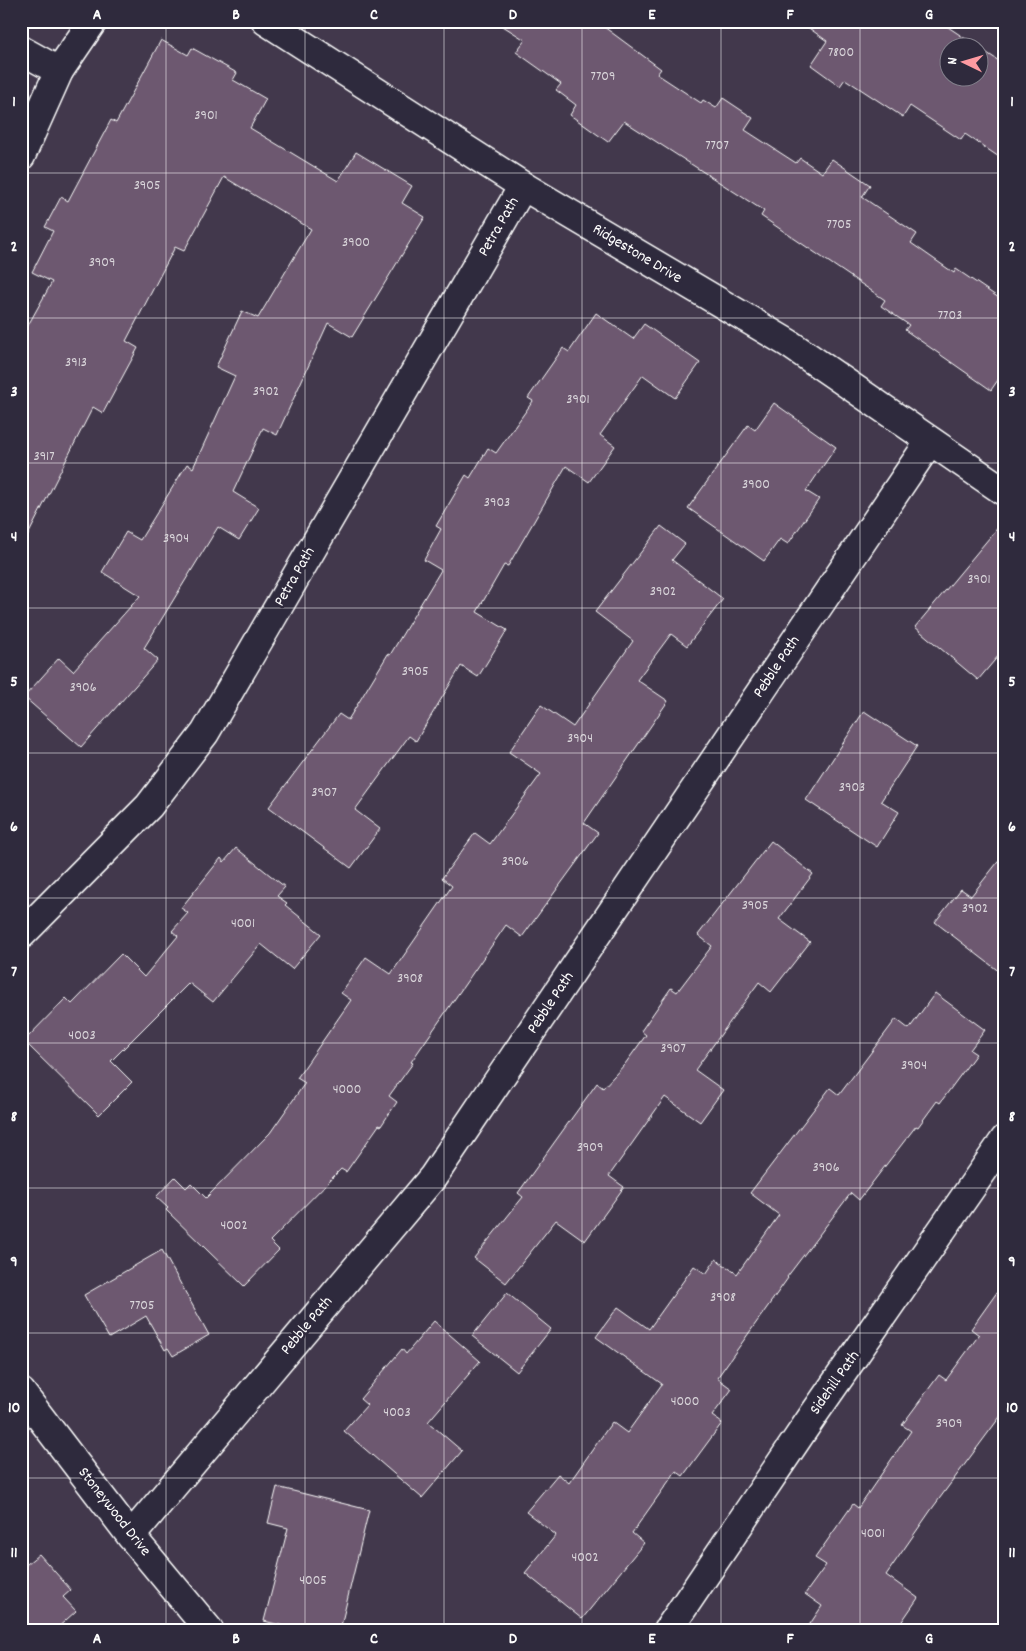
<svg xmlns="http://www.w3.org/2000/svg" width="1026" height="1651" font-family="Dekko,sans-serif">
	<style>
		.building { fill: #6d596f; stroke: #fff; fill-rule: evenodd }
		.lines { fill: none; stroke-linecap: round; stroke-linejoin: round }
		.minor-casing { stroke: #fff; stroke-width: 31 }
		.minor { stroke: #2f2a3d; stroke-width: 28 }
		.grid { fill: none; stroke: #fff; stroke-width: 1; stroke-opacity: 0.55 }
		.labels { text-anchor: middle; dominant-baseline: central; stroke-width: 5; stroke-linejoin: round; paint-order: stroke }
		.number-label { font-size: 14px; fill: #dad6db }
		.street-label { font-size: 16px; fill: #fff; stroke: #2f2a3d }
		.neatline { fill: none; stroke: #fff; stroke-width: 2 }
		.grid-label { font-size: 16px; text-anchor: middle; font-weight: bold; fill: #fff }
	</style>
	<rect width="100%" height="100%" fill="#42384c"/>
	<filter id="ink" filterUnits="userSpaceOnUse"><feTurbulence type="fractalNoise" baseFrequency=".02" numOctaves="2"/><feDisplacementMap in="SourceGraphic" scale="10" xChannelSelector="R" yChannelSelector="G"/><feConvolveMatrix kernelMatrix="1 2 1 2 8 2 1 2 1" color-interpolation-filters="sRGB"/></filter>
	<g filter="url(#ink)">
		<g class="building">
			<path d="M495,21H596L661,69L657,74L701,103L703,100L716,108L723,98L753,118L745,130L796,163L800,158L822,173L832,159L870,185L862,197L917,234L911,243L954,273L956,269L1005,302V370L991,390L905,330L909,325L881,306L885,300L761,216L764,211L624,121L608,142L570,115L576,105L556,90L561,84L516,52L525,40Z"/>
			<path d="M799,21H939L1005,65V161L965,134L961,140L910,106L903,117L845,79L840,86L811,65L827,41ZM948,48H978V78H948Z"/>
			<path d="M161,40L188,55L192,48L237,73L233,80L266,99L250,128L338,181L356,152L412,186L402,203L425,217L352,337L328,323L277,435L263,428L233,492L259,508L239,540L218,527L144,648L158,660L81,747L24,697L59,658L73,671L140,596L102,572L126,532L140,540L187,464L193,468L235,376L216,367L242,311L258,318L311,229L224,177L184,251L175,247L126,341L138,348L103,413L93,407L21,549V338L52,282L32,272L53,231L45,227L61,197L68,201L111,120L116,123Z"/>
			<path d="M596,313L633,339L644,324L700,363L675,398L643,375L600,435L615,446L589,482L566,466L508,566L504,565L477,612L507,630L478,677L461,666L416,741L409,736L355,810L380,829L351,868L269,807L339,714L348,720L388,654L390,655L441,570L424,560L441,529L436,526L466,475L470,478L488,448L496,453L533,401L528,398L563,348L569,352Z"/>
			<path d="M774,403L836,447L806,491L819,499L788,544L780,539L764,561L688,508L748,425L755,430Z"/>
			<path d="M1005,519V648L978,680L915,627Z"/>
			<path d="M661,526L685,544L672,560L723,599L687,646L671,634L637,680L668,701L584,823L598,833L522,937L506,925L411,1062L413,1063L389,1096L397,1102L381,1126L379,1125L346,1172L341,1169L270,1241L279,1250L244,1286L166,1210L168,1208L156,1197L175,1177L186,1188L191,1183L206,1198L270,1133L305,1083L297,1078L351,1000L341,993L366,957L391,974L452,886L442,878L475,833L490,844L541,774L509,752L541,705L573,727L633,641L595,612Z"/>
			<path d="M864,711L917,746L881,801L899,812L877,847L806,800Z"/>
			<path d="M771,841L813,874L779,919L810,942L771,992L759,982L695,1070L723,1090L700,1122L665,1097L609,1176L624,1187L585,1241L556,1220L506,1283L474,1258L523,1197L518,1193L597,1083L603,1088L625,1064L646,1035L641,1031L671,988L677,992L712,946L698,935Z"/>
			<path d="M236,848L285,887L277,896L287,903L285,905L321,934L292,969L261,944L213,1002L189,983L111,1061L132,1082L99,1115L24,1041L66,998L72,1004L121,954L144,977L178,936L172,931L188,913L181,908L221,858L224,862Z"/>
			<path d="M1005,853V976L935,922L961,889L971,896Z"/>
			<path d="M935,993L985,1030L970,1050L976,1054L940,1103L937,1101L918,1127L916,1126L859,1200L851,1193L787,1277L788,1278L717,1378L732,1389L712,1416L722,1423L683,1476L676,1471L632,1533L644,1543L582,1619L525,1573L556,1535L526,1512L558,1474L569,1483L612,1422L627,1433L662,1384L596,1337L618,1307L649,1329L694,1266L706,1274L716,1259L737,1274L779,1215L750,1193L830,1088L839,1095L896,1019L909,1029Z"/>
			<path d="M162,1250L209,1335L173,1356L168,1348L165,1350L146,1316L109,1338L84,1295Z"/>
			<path d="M1005,1281V1410L931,1510L886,1575L918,1598L896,1630H806L822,1606L805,1594L826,1565L815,1558L853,1504L858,1508L911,1431L902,1425L939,1375L946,1380L979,1335L971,1329Z"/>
			<path d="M507,1293L551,1329L517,1372L472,1336Z"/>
			<path d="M434,1321L480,1361L428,1422L462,1451L422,1498L344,1431L367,1405L360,1399L402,1349L406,1354Z"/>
			<path d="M277,1487L369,1510L340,1630H300L264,1621L288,1528L268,1523Z"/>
			<path d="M39,1554L71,1590L63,1597L76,1611L55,1630H21V1569Z"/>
		</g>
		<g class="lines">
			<defs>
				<g id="minor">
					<path d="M266,21L523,186L788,343L1005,492"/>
					<path d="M21,50L59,71"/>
					<path d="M21,156L59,71L93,21"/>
					<path d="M21,935L149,806L205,733L523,186"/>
					<path d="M21,1392L131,1536L209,1630"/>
					<path d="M131,1536L433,1177L930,441"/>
					<path d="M668,1630L814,1414L1005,1139"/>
				</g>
			</defs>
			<use href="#minor" class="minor-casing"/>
			<use href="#minor" class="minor"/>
		</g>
	</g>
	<path class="grid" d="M166,21V1630M305,21V1630M444,21V1630M582,21V1630M721,21V1630M860,21V1630M21,173H1005M21,318H1005M21,463H1005M21,608H1005M21,753H1005M21,898H1005M21,1043H1005M21,1188H1005M21,1333H1005M21,1478H1005"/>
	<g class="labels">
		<g class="number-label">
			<text x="841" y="53">7800</text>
			<text x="603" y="77">7709</text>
			<text x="206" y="116">3901</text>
			<text x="717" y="146">7707</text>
			<text x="147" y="186">3905</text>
			<text x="839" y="225">7705</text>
			<text x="356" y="243">3900</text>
			<text x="102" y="263">3909</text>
			<text x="950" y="316">7703</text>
			<text x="76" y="363">3913</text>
			<text x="266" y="392">3902</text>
			<text x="578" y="400">3901</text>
			<text x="44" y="457">3917</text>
			<text x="756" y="485">3900</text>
			<text x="497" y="503">3903</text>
			<text x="176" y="539">3904</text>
			<text x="979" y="580">3901</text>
			<text x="663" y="592">3902</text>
			<text x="415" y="672">3905</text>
			<text x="83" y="688">3906</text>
			<text x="580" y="739">3904</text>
			<text x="852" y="788">3903</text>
			<text x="324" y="793">3907</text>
			<text x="515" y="862">3906</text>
			<text x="755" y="906">3905</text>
			<text x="975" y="909">3902</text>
			<text x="243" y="924">4001</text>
			<text x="410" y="979">3908</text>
			<text x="82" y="1036">4003</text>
			<text x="673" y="1049">3907</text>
			<text x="914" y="1066">3904</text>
			<text x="347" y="1090">4000</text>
			<text x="590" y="1148">3909</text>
			<text x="826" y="1168">3906</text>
			<text x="234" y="1226">4002</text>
			<text x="723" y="1298">3908</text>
			<text x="142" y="1306">7705</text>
			<text x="685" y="1402">4000</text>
			<text x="397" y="1413">4003</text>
			<text x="949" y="1424">3909</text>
			<text x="873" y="1534">4001</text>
			<text x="585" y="1558">4002</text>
			<text x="313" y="1581">4005</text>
		</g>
		<g class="street-label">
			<text transform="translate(499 227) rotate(-60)">Petra Path</text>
			<text transform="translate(637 254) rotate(31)">Ridgestone Drive</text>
			<text transform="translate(295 577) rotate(-60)">Petra Path</text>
			<text transform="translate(777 667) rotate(-56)">Pebble Path</text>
			<text transform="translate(551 1003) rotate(-56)">Pebble Path</text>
			<text transform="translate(307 1326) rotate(-50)">Pebble Path</text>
			<text transform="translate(835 1383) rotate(-55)">Sidehill Path</text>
			<text transform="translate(114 1512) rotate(52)">Stoneywood Drive</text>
		</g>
	</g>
	<rect width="1026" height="1651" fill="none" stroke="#2f2a3d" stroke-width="55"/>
	<g transform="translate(964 62) rotate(275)"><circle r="24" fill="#2f2a3d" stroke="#827f8b"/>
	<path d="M0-4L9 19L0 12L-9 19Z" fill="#ff9aa2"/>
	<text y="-8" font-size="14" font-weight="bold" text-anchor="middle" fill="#ffffff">N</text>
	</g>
	<rect x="28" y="28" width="970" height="1596" class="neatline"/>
	<g class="grid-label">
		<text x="97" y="19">A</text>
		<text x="236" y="19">B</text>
		<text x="374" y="19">C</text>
		<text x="513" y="19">D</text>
		<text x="652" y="19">E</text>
		<text x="790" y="19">F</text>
		<text x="929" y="19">G</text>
		<text x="14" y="106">1</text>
		<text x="1012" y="106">1</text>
		<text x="14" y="251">2</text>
		<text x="1012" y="251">2</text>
		<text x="14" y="396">3</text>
		<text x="1012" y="396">3</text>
		<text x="14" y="541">4</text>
		<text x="1012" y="541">4</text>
		<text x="14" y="686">5</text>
		<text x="1012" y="686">5</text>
		<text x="14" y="831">6</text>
		<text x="1012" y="831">6</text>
		<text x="14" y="976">7</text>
		<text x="1012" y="976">7</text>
		<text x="14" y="1121">8</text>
		<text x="1012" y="1121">8</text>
		<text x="14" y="1266">9</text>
		<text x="1012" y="1266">9</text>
		<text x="14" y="1412">10</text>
		<text x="1012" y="1412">10</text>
		<text x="14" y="1557">11</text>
		<text x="1012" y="1557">11</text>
		<text x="97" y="1643">A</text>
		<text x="236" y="1643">B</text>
		<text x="374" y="1643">C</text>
		<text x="513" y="1643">D</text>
		<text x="652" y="1643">E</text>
		<text x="790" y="1643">F</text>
		<text x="929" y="1643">G</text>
	</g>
</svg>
